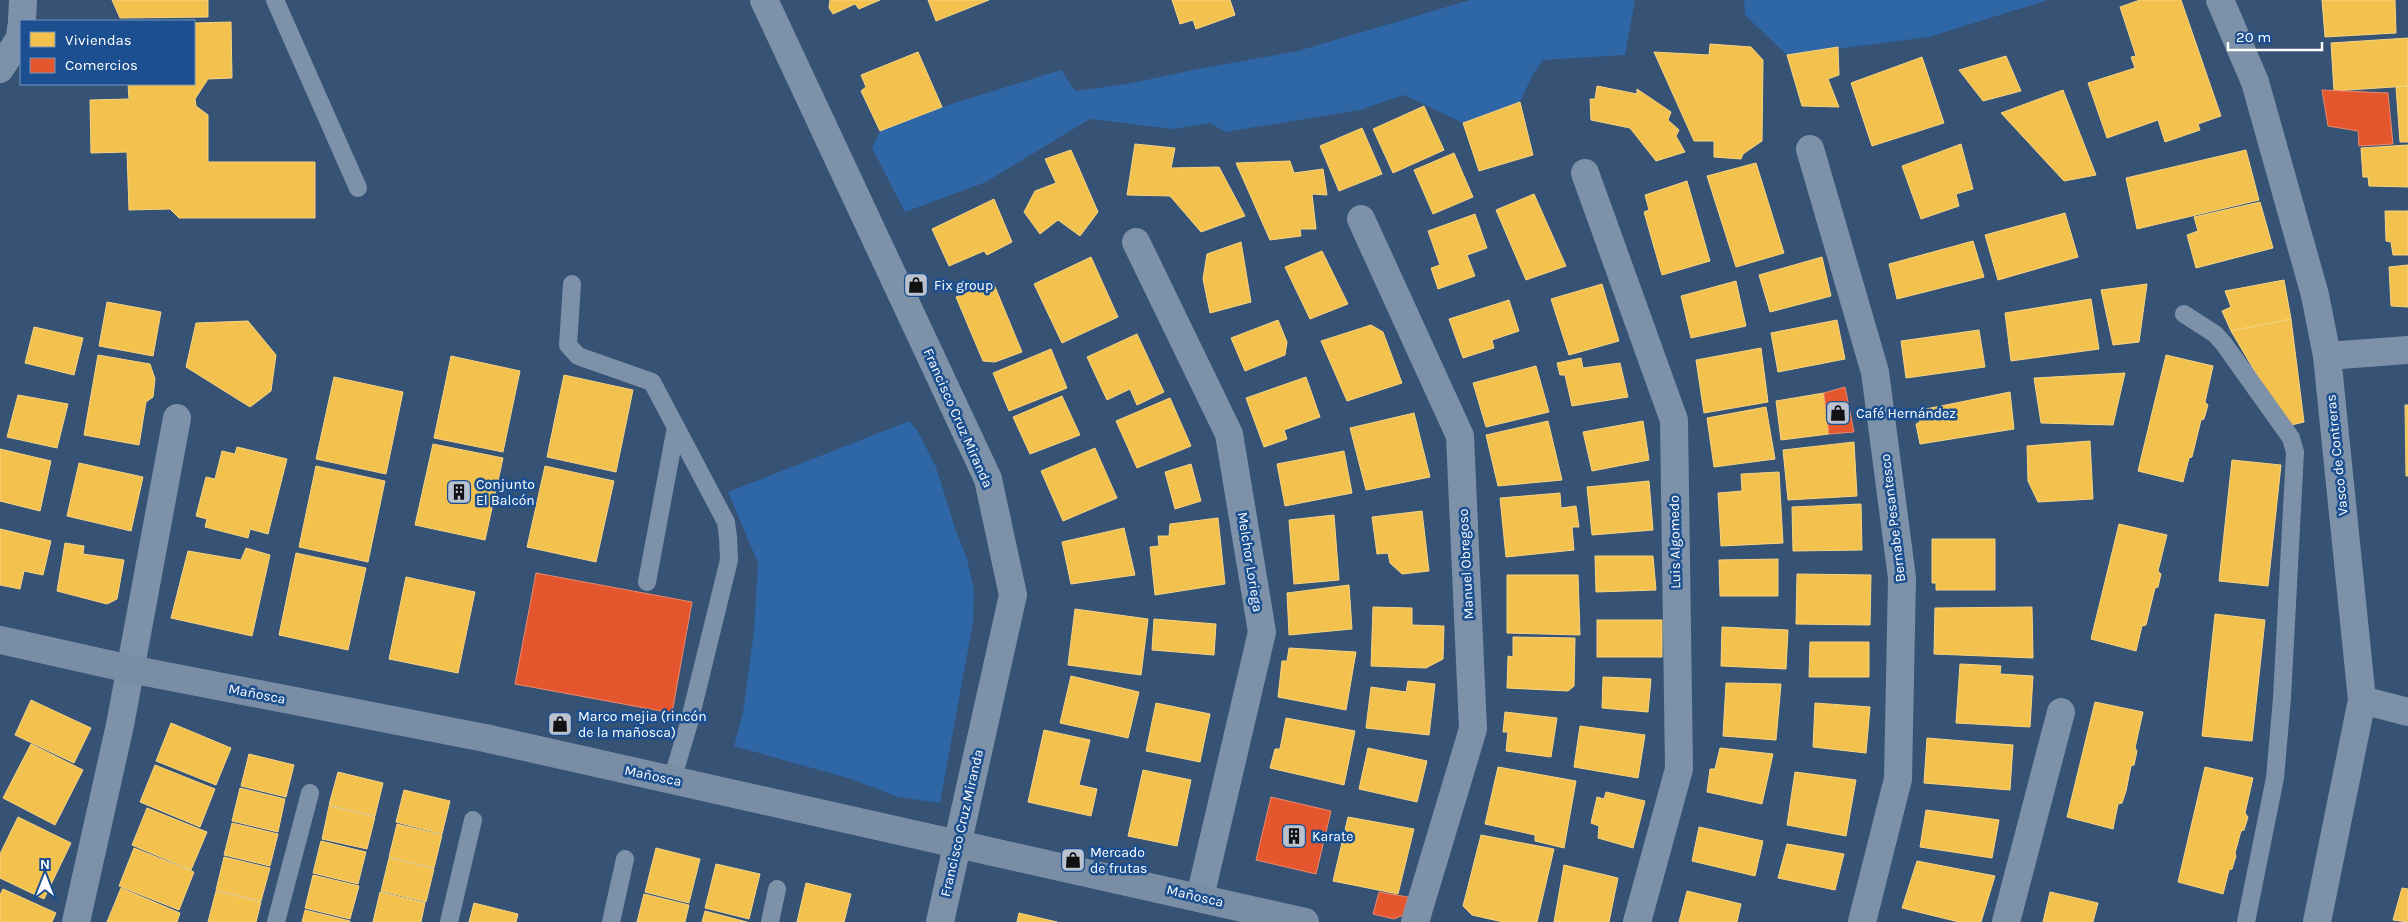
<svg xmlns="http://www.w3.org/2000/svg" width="2408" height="922" font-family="Karla,sans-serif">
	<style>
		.green { fill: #2f66a5 }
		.homes { fill: #f2c14e; stroke: #f6d483 }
		.shops { fill: #e4572e; stroke: #ec896d }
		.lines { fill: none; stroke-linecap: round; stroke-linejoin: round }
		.lane { stroke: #7d92a8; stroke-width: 18 }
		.street { stroke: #7d92a8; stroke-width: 28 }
		.secondary { stroke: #798da4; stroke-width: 28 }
		.labels { text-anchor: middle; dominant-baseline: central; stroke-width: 5; stroke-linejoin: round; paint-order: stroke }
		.poi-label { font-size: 14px; fill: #fff; stroke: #1b4f8f; text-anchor: start }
		.street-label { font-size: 14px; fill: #fff; stroke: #1b4f8f }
	</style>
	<rect width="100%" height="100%" fill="#365274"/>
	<g class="green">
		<path d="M1470,0H1635L1625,55L1543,60L1532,76L1520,102L1463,123L1404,95L1360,110L1225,132L1210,123L1174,129L1090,119L986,182L905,212L872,148L880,131L942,107L1061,70L1075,91L1127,84L1203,68L1298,51Z"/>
		<path d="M1744,0H2048L1929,37L1787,55L1745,15Z"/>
		<path d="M909,421L917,430L936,467L955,528L967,559L974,590L973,622L940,803L898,797L851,779L734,746L743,712L754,631L758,563L728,492Z"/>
	</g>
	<g class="homes">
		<path d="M112,0H208V17L120,18Z"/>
		<path d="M830,0H880L859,9L855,4L833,14L829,8Z"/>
		<path d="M928,0H989L936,21Z"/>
		<path d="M1172,0H1230L1235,15L1196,29L1193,20L1180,24Z"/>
		<path d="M2140,0H2181L2221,116L2198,124L2200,130L2165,142L2158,120L2107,138L2088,83L2135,68L2131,57L2136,56L2120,7Z"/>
		<path d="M2322,0H2395L2396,33L2325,37Z"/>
		<path d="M231,22L232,78L208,79L195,99L196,106L208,115V162H315V218H179L170,209L129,210L127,152L91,153L90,100L129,99L128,84H194V23Z"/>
		<path d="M2408,38V86L2334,91L2331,43Z"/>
		<path d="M1710,44L1751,47L1763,60L1762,141L1743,154L1741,159L1714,157V141H1694L1654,52L1709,55Z"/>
		<path d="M1838,47L1839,75L1828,79L1839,107L1802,106L1787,55Z"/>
		<path d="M918,52L942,107L880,131L861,91L866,87L861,75Z"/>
		<path d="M2006,56L2021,91L1983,101L1959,70Z"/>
		<path d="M1922,57L1944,123L1872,146L1851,83Z"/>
		<path d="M1597,86L1637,94V89L1671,112L1668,120L1679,130L1676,136L1685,152L1656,161L1630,128L1591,120L1590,99H1595Z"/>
		<path d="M2408,86V142H2400L2396,87Z"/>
		<path d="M2063,90L2096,175L2064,181L2001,113Z"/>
		<path d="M1520,102L1533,155L1479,171L1463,123Z"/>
		<path d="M1424,106L1444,150L1393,173L1373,129Z"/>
		<path d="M1362,128L1382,174L1339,191L1320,146Z"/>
		<path d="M1135,144L1175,148L1171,168L1219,167L1245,216L1201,232L1170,196L1127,195Z"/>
		<path d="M1961,144L1973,189L1956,194L1959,206L1921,219L1902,166Z"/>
		<path d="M2408,145V187L2369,186L2368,177H2363L2361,148Z"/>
		<path d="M1071,150L1098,212L1080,236L1058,220L1040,234L1024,212L1035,191L1056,183L1045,159Z"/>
		<path d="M2246,150L2259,200L2137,229L2126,178Z"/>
		<path d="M1454,153L1473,197L1433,214L1414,170Z"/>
		<path d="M1290,161L1294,173L1323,169L1327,195L1312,194L1316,229H1300L1301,236L1270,240L1236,163Z"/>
		<path d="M1756,163L1784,253L1736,267L1707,176Z"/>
		<path d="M1687,181L1710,261L1662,275L1644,212L1649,210L1645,195Z"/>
		<path d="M1534,194L1566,266L1526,280L1496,210Z"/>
		<path d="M994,199L1012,242L987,255L984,251L949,266L932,229Z"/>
		<path d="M2260,202L2273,248L2196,268L2187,235L2198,231L2194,217Z"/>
		<path d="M2385,211H2408V255H2393L2391,242L2386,241Z"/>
		<path d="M2065,213L2078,257L1998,280L1985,235Z"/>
		<path d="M1475,214L1487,248L1467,255L1475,276L1438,289L1431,268L1440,265L1428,231Z"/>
		<path d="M1973,241L1984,277L1897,299L1889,264Z"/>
		<path d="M1241,242L1251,302L1210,313L1203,279L1207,254Z"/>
		<path d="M1322,251L1348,304L1310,319L1285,267Z"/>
		<path d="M1091,257L1118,317L1062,343L1034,284Z"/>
		<path d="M1822,257L1831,296L1770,312L1759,275Z"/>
		<path d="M2408,265V307L2391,306L2389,267Z"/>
		<path d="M2284,280L2291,319L2231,331L2222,311L2231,307L2225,291Z"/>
		<path d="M1736,281L1746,326L1691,338L1681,296Z"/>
		<path d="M993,282L1022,352L995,362L983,361L956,297Z"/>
		<path d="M1602,284L1619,341L1569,355L1551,299Z"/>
		<path d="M2147,284L2139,342L2113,345L2101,290Z"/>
		<path d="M2091,299L2099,349L2011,361L2005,313Z"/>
		<path d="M1509,300L1519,331L1492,340L1494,348L1463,358L1449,319Z"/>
		<path d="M107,302L161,312L153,356L99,346Z"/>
		<path d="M2291,319L2304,422L2287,426L2231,331Z"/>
		<path d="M1278,320L1287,342L1285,355L1245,371L1231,338Z"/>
		<path d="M1837,320L1845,359L1778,372L1771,333Z"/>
		<path d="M248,321L276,355L271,391L250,407L186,367L196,323Z"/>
		<path d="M1371,325L1383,332L1402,383L1347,401L1321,341Z"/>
		<path d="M34,327L83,338L74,375L25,363Z"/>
		<path d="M1979,330L1985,367L1906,378L1901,341Z"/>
		<path d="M1137,334L1164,392L1137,405L1130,389L1107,400L1087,357Z"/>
		<path d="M1761,348L1768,402L1704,413L1696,360Z"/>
		<path d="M1051,349L1067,388L1009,411L993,373Z"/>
		<path d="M98,355L150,364L155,379L153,397L146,402L139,445L84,435Z"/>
		<path d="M2166,355L2213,366L2205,402L2208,405L2204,419L2201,420L2192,457L2189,458L2183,482L2138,471Z"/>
		<path d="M451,356L520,371L503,452L434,438Z"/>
		<path d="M1581,358L1583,368L1620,363L1628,397L1572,406L1565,375H1560L1557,363Z"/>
		<path d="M1536,366L1549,412L1486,427L1473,383Z"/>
		<path d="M2125,373L2113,425L2041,423L2034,378Z"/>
		<path d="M564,375L633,390L616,472L547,457Z"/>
		<path d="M334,377L403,392L386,474L316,459Z"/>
		<path d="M1306,377L1320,417L1284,430L1287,439L1264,447L1246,398Z"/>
		<path d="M2010,392L2014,429L1920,444L1916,424L1920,422L1916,411Z"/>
		<path d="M1824,393L1829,434L1781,440L1776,401Z"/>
		<path d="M18,395L68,404L57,448L7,437Z"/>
		<path d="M1062,396L1080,435L1030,454L1013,417Z"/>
		<path d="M1170,398L1191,446L1137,468L1116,421Z"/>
		<path d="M2405,405H2408V476H2406Z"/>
		<path d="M1766,407L1775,459L1714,467L1707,418Z"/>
		<path d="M1414,413L1430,477L1366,490L1350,428Z"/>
		<path d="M1548,421L1562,480L1498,486L1486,435Z"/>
		<path d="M1643,421L1649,460L1592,471L1583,432Z"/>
		<path d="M2090,441L2093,499L2038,502L2028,481L2027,446Z"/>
		<path d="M1854,442L1857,496L1788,500L1783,450Z"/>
		<path d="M433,444L503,458L485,540L415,525Z"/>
		<path d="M237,447L287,459L268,534L250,529L248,538L205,527L207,519L196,516L206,477L215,479L222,451L235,454Z"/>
		<path d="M1095,448L1117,498L1063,521L1041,471Z"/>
		<path d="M0,449L51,461L40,511L0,501Z"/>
		<path d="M1344,451L1352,493L1285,506L1277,464Z"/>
		<path d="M2232,460L2281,465L2268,586L2219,581Z"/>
		<path d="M79,463L143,477L131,531L67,516Z"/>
		<path d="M1191,464L1201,501L1175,509L1165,472Z"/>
		<path d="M316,466L385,481L368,562L299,547Z"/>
		<path d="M545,466L614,481L596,562L527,547Z"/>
		<path d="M1779,472L1783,543L1721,546L1718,493L1742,491L1741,474Z"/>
		<path d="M1649,481L1653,530L1592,535L1587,487Z"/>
		<path d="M1560,493L1561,508L1576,506L1579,527H1572L1574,550L1506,557L1500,498Z"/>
		<path d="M1861,504L1862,550L1793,551L1792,507Z"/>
		<path d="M1422,511L1429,571L1402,574L1390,563L1388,553L1377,554L1372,517Z"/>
		<path d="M1334,515L1339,580L1294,584L1289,520Z"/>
		<path d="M1218,518L1225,584L1155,595L1150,547L1159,546L1158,536H1169L1170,524Z"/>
		<path d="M2119,524L2167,535L2158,571L2161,574L2158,587L2155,588L2146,625L2142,626L2136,651L2091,639Z"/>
		<path d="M1124,528L1135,575L1071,584L1062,542Z"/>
		<path d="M0,529L51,541L43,575L24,571L20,589L0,585Z"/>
		<path d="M1932,539H1995V590H1936V583H1932Z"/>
		<path d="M65,543L84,546L83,554L124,560L117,599L107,604L57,591Z"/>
		<path d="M246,548L270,555L252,636L171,618L188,551L241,560Z"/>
		<path d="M296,553L366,568L348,650L279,635Z"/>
		<path d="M1595,556H1653L1656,590L1596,592Z"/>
		<path d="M1778,559V596H1720L1719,560Z"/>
		<path d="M1797,574L1871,575L1870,625L1796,624Z"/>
		<path d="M1507,575H1578L1580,635L1507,633Z"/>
		<path d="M406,577L475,592L458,673L389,659Z"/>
		<path d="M1349,585L1352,629L1289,635L1287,593Z"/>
		<path d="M1373,607L1412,608V625L1444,626L1443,659L1426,668L1371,666Z"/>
		<path d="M2032,607L2033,658L1934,654L1935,608Z"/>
		<path d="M1075,609L1148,619L1141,675L1068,665Z"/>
		<path d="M2215,614L2265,620L2252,741L2202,736Z"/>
		<path d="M1154,619L1216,624L1214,655L1152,650Z"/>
		<rect x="1597" y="620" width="65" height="37"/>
		<path d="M1722,627L1788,630L1786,669L1721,666Z"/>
		<path d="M1513,637L1575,638L1574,686L1568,691L1507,688L1508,656L1513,657Z"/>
		<path d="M1810,642H1869V677H1809Z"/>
		<path d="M1289,648L1356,652L1346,710L1278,697L1282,661H1287Z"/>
		<path d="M1960,664L2001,666L2000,674L2033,676L2030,727L1956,723Z"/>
		<path d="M1071,676L1139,692L1128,738L1060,723Z"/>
		<path d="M1603,677L1651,679L1648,712L1602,708Z"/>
		<path d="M1408,681L1435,684L1429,735L1366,728L1371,687L1406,692Z"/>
		<path d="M1726,683L1781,684L1776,740L1723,736Z"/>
		<path d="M31,700L91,728L74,763L15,735Z"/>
		<path d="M2095,702L2143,712L2135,748L2137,751L2134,765L2131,766L2126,791L2122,803L2118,804L2113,829L2067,817Z"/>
		<path d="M1156,703L1210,714L1200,762L1146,751Z"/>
		<path d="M1815,703L1870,707L1866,753L1813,747Z"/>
		<path d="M1505,712L1557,718L1551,757L1506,751L1508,732H1503Z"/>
		<path d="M1286,718L1355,731L1344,785L1270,768L1275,749H1280Z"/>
		<path d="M171,723L231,748L216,785L156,761Z"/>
		<path d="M1580,726L1645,735L1638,778L1574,767Z"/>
		<path d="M1044,730L1090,740L1079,785L1097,789L1091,816L1028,802Z"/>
		<path d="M1927,738L2013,745L2010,790L1924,783Z"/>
		<path d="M31,744L83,770L55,825L3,798Z"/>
		<path d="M1368,748L1427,761L1417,802L1359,789Z"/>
		<path d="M1720,748L1773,754L1762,804L1707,792L1710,769H1715Z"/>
		<path d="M249,754L294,765L286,797L241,786Z"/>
		<path d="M155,765L215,789L200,827L140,802Z"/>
		<path d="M1498,767L1576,781L1564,848L1535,841V835L1485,824Z"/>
		<path d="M2205,767L2253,778L2245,813L2248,817L2244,830L2241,831L2235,853L2236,856L2232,869L2229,870L2223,894L2178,882Z"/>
		<path d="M1143,770L1191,780L1177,846L1128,836Z"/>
		<path d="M338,772L383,783L375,816L329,805Z"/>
		<path d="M1795,772L1856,780L1846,836L1787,825Z"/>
		<path d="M240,788L285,799L278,832L232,821Z"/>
		<path d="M404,790L450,801L442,834L396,822Z"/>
		<path d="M1606,792L1645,801L1633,848L1598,838L1599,826L1591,823L1597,797L1604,799Z"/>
		<path d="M329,806L375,817L367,849L322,839Z"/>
		<path d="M147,808L207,832L191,870L132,845Z"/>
		<path d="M1926,810L1999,820L1992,858L1920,847Z"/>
		<path d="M18,817L71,843L44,899L0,878V854Z"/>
		<path d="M1348,817L1414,829L1398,894L1333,881Z"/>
		<path d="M232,823L278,834L270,866L224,855Z"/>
		<path d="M397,824L442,835L434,868L389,857Z"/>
		<path d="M1699,827L1763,841L1755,876L1692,861Z"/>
		<path d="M1481,835L1554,849L1537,922H1503L1472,915L1463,906Z"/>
		<path d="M321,841L366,852L358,884L313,873Z"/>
		<path d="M1787,844L1844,854L1835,890L1778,878Z"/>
		<path d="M134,848L194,872L179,910L119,886Z"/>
		<path d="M656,848L700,859L689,903L645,892Z"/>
		<path d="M224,857L270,868L261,901L216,890Z"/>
		<path d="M389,858L434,869L426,902L381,891Z"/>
		<path d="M1917,861L1995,876L1981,922H1959L1902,908Z"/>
		<path d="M716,864L760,874L749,919L705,908Z"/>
		<path d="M1564,865L1618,878L1609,922H1554Z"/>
		<path d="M313,875L359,886L350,919L305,908Z"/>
		<path d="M806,883L851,894L844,922H797Z"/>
		<path d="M121,888L180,913L177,922H107Z"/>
		<path d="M2402,888L2408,889V922L2393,920Z"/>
		<path d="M3,889L56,913L52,922H0V895Z"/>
		<path d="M216,891L261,902L256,922H208Z"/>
		<path d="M1687,891L1741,904L1737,922H1679Z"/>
		<path d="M380,892L425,903L421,922H373Z"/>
		<path d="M2050,892L2098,903L2093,922H2043Z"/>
		<path d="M644,894L689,905L685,922H637Z"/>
		<path d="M474,903L518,914L516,922H469Z"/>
		<path d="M305,910L350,921V922H302Z"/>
		<path d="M705,911L747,922H702Z"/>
		<path d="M1019,913L1057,922H1017Z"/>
	</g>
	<g class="shops">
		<path d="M2322,90L2388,93L2393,144L2359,146L2358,131L2328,126Z"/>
		<path d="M1845,387L1854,432L1829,434L1824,393Z"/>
		<path d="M536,573L692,602L672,713L515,684Z"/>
		<path d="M1271,797L1331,811L1316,874L1256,860Z"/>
		<path d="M1379,892L1408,897L1403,915L1394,919L1373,914Z"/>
	</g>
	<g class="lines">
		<g class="lane">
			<path d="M275,0L358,188"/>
			<path d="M572,284L568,345L578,356L652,382L726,522L728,537L729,560L689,723L672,780"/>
			<path d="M2184,314L2215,334L2224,344L2291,438L2295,452L2282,698L2275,778L2246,922"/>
			<path d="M647,582L676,427"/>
			<path d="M276,922L310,793"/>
			<path d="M449,922L473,820"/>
			<path d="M611,922L625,859"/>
			<path d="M770,922L777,889"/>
		</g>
		<g class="street">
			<path d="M764,0L988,479L1013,595L940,922"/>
			<path d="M2220,0L2255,82L2315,295L2327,356L2362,700L2317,922"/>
			<path d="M22,21L23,0"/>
			<path d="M0,69L20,38L21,28"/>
			<path d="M1810,149L1875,372L1902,578L1898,779L1862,922"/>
			<path d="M1585,173L1674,420L1679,769L1637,922"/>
			<path d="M1361,219L1460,436L1473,729L1415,922"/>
			<path d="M1136,242L1229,434L1262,632L1200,897"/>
			<path d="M2327,356L2408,350"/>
			<path d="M2362,700L2408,712"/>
			<path d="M76,922L120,725L177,418"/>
			<path d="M2006,922L2061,712"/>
		</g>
		<path class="secondary" d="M0,640L130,669L485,738L1305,922"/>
	</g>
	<defs>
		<symbol id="shop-square" viewBox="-11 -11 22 22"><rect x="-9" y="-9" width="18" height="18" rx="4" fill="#b9c2ce" stroke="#1b4f8f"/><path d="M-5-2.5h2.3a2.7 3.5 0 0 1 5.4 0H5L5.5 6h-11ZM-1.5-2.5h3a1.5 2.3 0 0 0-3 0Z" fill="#111"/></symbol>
		<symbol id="building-square" viewBox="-11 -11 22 22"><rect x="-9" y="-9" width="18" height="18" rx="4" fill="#b9c2ce" stroke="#1b4f8f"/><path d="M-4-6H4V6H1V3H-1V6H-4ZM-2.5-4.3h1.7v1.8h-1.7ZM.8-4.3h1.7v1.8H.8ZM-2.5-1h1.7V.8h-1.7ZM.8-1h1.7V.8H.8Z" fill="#111"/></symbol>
	</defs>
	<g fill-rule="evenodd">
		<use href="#shop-square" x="902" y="271" width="28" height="28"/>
		<use href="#shop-square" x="1824" y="399" width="28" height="28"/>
		<use href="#building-square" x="445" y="478" width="28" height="28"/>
		<use href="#shop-square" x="546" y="710" width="28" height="28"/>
		<use href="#building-square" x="1280" y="822" width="28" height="28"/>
		<use href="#shop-square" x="1059" y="846" width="28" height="28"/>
	</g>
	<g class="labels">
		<g class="poi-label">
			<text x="934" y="285">Fix group</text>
			<text x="1856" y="413">Café Hernández</text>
			<text x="476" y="484">Conjunto<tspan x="476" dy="16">El Balcón</tspan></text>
			<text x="578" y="716">Marco mejia (rincón<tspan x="578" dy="16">de la mañosca)</tspan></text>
			<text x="1312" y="836">Karate</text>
			<text x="1090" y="852">Mercado<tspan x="1090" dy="16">de frutas</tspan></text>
		</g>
		<g class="street-label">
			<text transform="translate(958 418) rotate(66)">Francisco Cruz Miranda</text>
			<text transform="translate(2337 455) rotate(-96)">Vasco de Contreras</text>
			<text transform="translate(1893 518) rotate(-97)">Bernabe Pesantesco</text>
			<text transform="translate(1675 542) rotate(-91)">Luis Algomedo</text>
			<text transform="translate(1250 562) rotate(81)">Melchor Loriega</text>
			<text transform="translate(1466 564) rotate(-93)">Manuel Obregoso</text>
			<text transform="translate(257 694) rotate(11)">Mañosca</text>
			<text transform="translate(653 776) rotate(12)">Mañosca</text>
			<text transform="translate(962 823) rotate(-77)">Francisco Cruz Miranda</text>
			<text transform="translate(1195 896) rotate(13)">Mañosca</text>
		</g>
	</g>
	<rect x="20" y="20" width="175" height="65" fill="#1b4f8f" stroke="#7695bc"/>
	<rect x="30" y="32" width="25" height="15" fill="#f2c14e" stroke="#7695bc"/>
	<text x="65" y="45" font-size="15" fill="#ffffff">Viviendas</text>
	<rect x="30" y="58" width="25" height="15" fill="#e4572e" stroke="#7695bc"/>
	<text x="65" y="70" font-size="15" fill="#ffffff">Comercios</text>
	<g transform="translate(45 877)" stroke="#1b4f8f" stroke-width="4" paint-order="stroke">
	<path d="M0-4L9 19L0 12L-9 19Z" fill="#ffffff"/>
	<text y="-8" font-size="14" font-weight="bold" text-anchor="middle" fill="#ffffff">N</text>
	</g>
	<path d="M2228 42v8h94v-8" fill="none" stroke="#ffffff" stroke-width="2.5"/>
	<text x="2236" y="42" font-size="15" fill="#ffffff" stroke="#1b4f8f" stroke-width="4" paint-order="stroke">20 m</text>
</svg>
